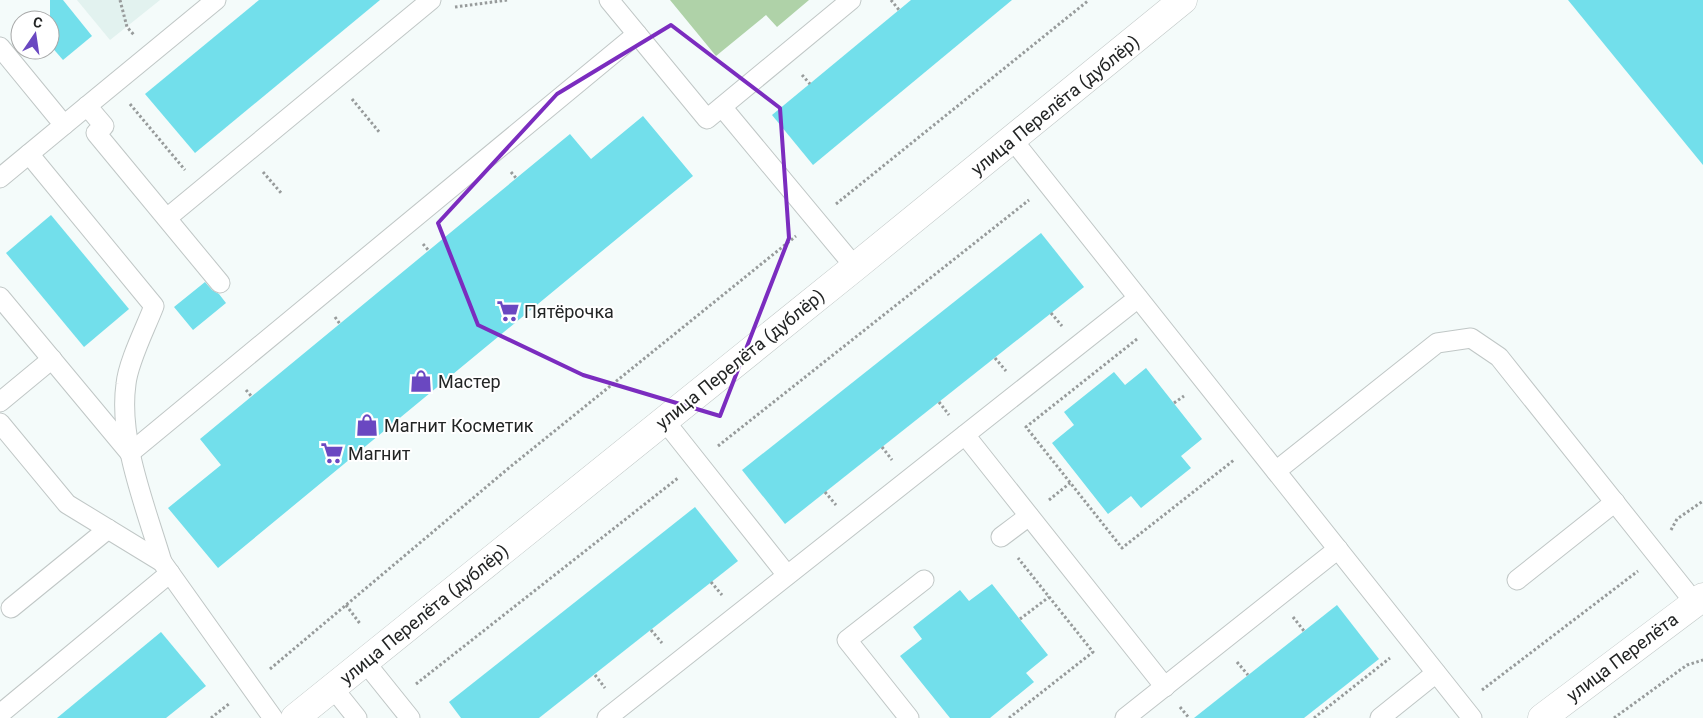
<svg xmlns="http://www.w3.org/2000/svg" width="1703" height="718" font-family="Roboto,sans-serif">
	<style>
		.built { fill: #e2f2ef }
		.green { fill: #afd2a8 }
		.building { fill: #72dfeb }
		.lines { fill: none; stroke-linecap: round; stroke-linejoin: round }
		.service-casing { stroke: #c0c7c6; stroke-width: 21 }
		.tertiary-casing { stroke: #c0c7c6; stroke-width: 29 }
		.secondary-casing { stroke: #c0c7c6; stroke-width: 29 }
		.path { stroke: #979b9b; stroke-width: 3; stroke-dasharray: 2.5 2.5; stroke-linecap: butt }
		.service { stroke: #fff; stroke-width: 19 }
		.tertiary { stroke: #fff; stroke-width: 28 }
		.secondary { stroke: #fff; stroke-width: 28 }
		.marked { fill: none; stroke: #7b2cbf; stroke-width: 4; stroke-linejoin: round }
		.labels { text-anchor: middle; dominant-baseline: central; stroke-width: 4; stroke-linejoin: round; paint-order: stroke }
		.street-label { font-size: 18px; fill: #232525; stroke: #fff }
		.poi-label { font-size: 18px; fill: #232525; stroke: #fff; text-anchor: start }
	</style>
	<rect width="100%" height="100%" fill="#f4fbfa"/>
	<path class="built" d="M77,0H160L110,40Z"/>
	<path class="green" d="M670,0H809L777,27L766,15L716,56Z"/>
	<g class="building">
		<path d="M50,0H63L92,36L63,60L50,45Z"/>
		<path d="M259,0H380L195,153L145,94Z"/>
		<path d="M911,0H1012L813,165L772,115Z"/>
		<path d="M1568,0H1703V165Z"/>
		<path d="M643,116L693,176L218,568L168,508L221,465L200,439L570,134L591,159Z"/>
		<path d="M51,215L129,309L84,347L6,253Z"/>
		<path d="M1041,233L1084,287L785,524L742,470Z"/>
		<path d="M205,282L212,290L219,294L226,303L193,330L174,307Z"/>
		<path d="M1146,368L1202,439L1181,456L1191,468L1141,508L1131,496L1108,514L1052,443L1074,425L1064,412L1114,372L1125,385Z"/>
		<path d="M695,507L738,561L539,718H461L449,702Z"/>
		<path d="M992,584L1048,655L1026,673L1034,682L990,718H950L900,656L922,639L913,627L960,590L969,601Z"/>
		<path d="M1337,605L1379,659L1304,718H1194Z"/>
		<path d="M161,632L206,686L166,718H57Z"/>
	</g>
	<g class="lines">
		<defs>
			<g id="service">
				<path d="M609,0L707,119L851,0"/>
				<path d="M0,47L64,125L0,178"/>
				<path d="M87,106L104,126L96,133L220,283"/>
				<path d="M722,107L855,267"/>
				<path d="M64,125L216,0"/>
				<path d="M1012,139L1472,718"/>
				<path d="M29,154L154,306C146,327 128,362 126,384C118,440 146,508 162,562"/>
				<path d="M167,218L431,0"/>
				<path d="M0,297L129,452"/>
				<path d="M0,402L52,359"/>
				<path d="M664,420L787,575"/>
				<path d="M0,423L67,504L162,562L273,718"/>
				<path d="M965,435L1165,687"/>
				<path d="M130,453L637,34"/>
				<path d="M1276,471L1437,343L1471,338L1499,357L1695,603"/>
				<path d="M1001,537L1029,516"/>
				<path d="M1517,580L1615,502"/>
				<path d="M11,608L108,529"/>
				<path d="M365,662L410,718"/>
				<path d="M333,688L357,718"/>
				<path d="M0,714L170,573"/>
				<path d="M607,718L1138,298"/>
				<path d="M909,718L847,640L924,580"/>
				<path d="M1125,718L1338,549"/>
				<path d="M1380,718L1436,673"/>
			</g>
			<path id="tertiary" d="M295,718L855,267L1183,0"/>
			<path id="secondary" d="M1542,718L1703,597"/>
		</defs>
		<use href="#service" class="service-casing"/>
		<use href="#tertiary" class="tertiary-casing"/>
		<use href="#secondary" class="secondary-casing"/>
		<g class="path">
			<path d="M120,0L127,27L134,35"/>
			<path d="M891,0L899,10"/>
			<path d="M455,7L508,0"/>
			<path d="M802,75L810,84"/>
			<path d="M352,99L380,133"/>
			<path d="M130,104L185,170"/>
			<path d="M263,172L282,194"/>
			<path d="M511,172L516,178"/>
			<path d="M836,204L1089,0"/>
			<path d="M423,244L429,251"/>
			<path d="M1051,313L1062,326"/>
			<path d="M335,317L340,324"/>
			<path d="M1137,339L1026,427L1122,548L1234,460"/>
			<path d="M995,358L1006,371"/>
			<path d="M246,390L252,397"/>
			<path d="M939,402L949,415"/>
			<path d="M1174,403L1184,396"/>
			<path d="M718,446L1029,200"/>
			<path d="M882,447L892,460"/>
			<path d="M825,492L836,505"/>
			<path d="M1049,500L1070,483"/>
			<path d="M1671,530L1677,519L1703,501"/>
			<path d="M711,582L722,595"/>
			<path d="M346,605L361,625"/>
			<path d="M1293,617L1304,631"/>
			<path d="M1020,619L1049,597"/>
			<path d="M651,630L662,643"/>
			<path d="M1237,662L1248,675"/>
			<path d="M270,669L510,467L796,236"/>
			<path d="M595,675L605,688"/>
			<path d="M416,684L678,478"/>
			<path d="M1482,690L1638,571"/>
			<path d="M1180,707L1189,718"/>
			<path d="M211,718L230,703"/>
			<path d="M1009,718L1093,652L1018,558"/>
			<path d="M1314,718L1390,658"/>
			<path d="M1614,718L1687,665L1703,660"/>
		</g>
		<use href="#service" class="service"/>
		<use href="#tertiary" class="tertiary"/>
		<use href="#secondary" class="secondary"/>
	</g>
	<path class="marked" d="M671,25L780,108L789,238L720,416L583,375L478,325L438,223L557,94Z"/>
	<defs>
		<symbol id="supermarket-bare" viewBox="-9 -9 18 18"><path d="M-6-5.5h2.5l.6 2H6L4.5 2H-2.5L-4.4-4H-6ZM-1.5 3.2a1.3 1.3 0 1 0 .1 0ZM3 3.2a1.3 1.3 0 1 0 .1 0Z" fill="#6a48c1" stroke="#fff" stroke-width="2.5" paint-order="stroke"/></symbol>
		<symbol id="shop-bare" viewBox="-9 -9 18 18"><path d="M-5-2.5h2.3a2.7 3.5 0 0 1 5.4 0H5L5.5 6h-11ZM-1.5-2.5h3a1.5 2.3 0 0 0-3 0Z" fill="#6a48c1" stroke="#fff" stroke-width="2.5" paint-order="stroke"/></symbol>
	</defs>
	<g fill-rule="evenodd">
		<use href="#supermarket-bare" x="492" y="295" width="32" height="32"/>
		<use href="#shop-bare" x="405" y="365" width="32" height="32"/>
		<use href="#shop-bare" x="351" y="409" width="32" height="32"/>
		<use href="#supermarket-bare" x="316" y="437" width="32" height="32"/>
	</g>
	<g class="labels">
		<g class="street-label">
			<text transform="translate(1055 105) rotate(-39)">улица Перелёта (дублёр)</text>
			<text transform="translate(740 359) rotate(-39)">улица Перелёта (дублёр)</text>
			<text transform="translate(424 614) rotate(-39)">улица Перелёта (дублёр)</text>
			<text transform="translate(1622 657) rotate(-37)">улица Перелёта</text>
		</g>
		<g class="poi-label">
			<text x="524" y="311">Пятёрочка</text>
			<text x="438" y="381">Мастер</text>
			<text x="384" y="425">Магнит Косметик</text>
			<text x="348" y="453">Магнит</text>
		</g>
	</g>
	<g transform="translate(35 35) rotate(13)"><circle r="24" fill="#ffffff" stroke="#a7a8a8"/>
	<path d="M0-4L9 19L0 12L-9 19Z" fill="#6a48c1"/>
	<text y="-8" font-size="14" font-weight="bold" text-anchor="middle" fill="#232525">С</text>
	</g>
</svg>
